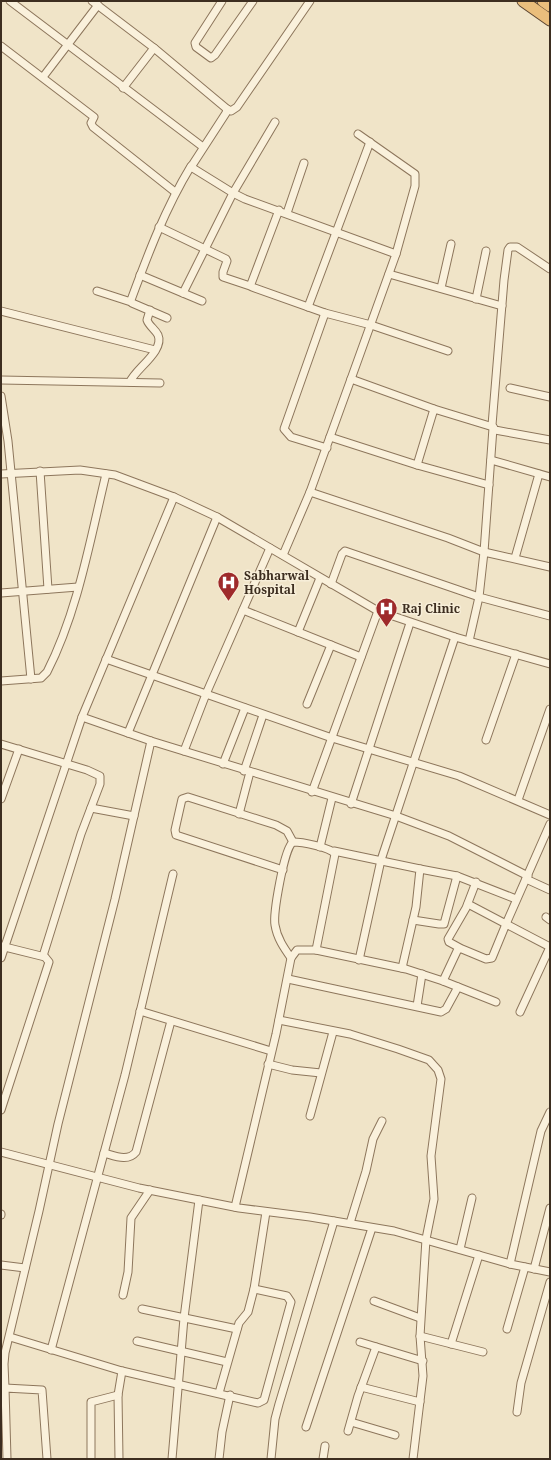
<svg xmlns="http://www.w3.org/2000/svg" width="551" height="1460" font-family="'Noto Serif',serif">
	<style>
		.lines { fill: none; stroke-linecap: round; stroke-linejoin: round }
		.minor-casing { stroke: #8d765c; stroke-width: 9 }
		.trunk-casing { stroke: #5b4430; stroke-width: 13 }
		.minor { stroke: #faf1dc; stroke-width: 7 }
		.trunk { stroke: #eabe7c; stroke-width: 11 }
		.labels { text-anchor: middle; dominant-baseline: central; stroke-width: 3; stroke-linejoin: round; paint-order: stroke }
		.poi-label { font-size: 12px; font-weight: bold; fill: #3d2e20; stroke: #f7eed8; text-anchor: start }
	</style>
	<rect width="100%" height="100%" fill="#f0e4c8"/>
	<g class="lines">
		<defs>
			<g id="minor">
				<path d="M10,1L203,147"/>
				<path d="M92,1L154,48L227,109L226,113L191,167L233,193L245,199L396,254L351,379"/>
				<path d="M222,1L195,43L196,47L211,58L215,55L253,1"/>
				<path d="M1,46L94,117L91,123L93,127L175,192"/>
				<path d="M43,77L98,5"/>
				<path d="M123,88L154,48"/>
				<path d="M227,109L231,111L237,107L310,1"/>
				<path d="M358,134L415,174V186L396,254"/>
				<path d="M279,210L251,284L252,287L325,313L371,325L448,351"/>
				<path d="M287,213L304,163"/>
				<path d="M159,227L226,259L227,261L223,272V277L250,286"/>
				<path d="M550,269L517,247H510L508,250L504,280L492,425L495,430L550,440"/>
				<path d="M389,274L502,306"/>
				<path d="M140,275L202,301"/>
				<path d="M441,288L451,244"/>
				<path d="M97,291L131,302"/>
				<path d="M183,293L233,193L275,122"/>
				<path d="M476,299L486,251"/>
				<path d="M308,307L370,142"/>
				<path d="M1,311L155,350"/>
				<path d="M325,313L284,429L291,437L327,448"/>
				<path d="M167,318L132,303L131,300C148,254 165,209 191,166"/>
				<path d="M1,380L160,383"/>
				<path d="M130,382C134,370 165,351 158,335C155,329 149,326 147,320L150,310"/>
				<path d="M510,388L550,397"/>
				<path d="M1,396L8,441L31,679"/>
				<path d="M330,437L417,465"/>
				<path d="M491,460L550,477"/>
				<path d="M40,471L48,589"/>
				<path d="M1,474L80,470L115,475L174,497L217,517L378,611L455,637L550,664"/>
				<path d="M489,485L417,465L434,409L493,427"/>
				<path d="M310,492L448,538L484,552L493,428"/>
				<path d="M283,555L310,492L351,379L434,409"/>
				<path d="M515,558L539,474"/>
				<path d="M550,567L484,552L479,597L550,616"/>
				<path d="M331,584L342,554L345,551L479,597L469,641"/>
				<path d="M1,593L78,587"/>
				<path d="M243,610L361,657"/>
				<path d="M298,632L320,578"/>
				<path d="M106,659L206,694L270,548"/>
				<path d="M1,681L41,678L47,672C78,611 90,540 106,474"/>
				<path d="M307,704L331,645"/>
				<path d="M82,717L174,497"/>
				<path d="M128,733L217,517"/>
				<path d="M486,740L516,654"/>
				<path d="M1,744L87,770L100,776V784L81,834L43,956"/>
				<path d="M184,751L206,694L332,738L459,776L550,815"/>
				<path d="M223,764L245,708"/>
				<path d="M244,771L263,715"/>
				<path d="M312,792L378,611"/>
				<path d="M1,799L19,749"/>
				<path d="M518,800L550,709"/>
				<path d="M351,804L410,623"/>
				<path d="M91,808L134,816"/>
				<path d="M239,814L250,772"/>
				<path d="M320,847L332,798"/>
				<path d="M334,851L420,869L416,907L402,968"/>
				<path d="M420,869L457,876L516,899"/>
				<path d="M283,870L176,835L175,830L182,799L188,797L276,825L287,831L293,842"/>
				<path d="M526,879L550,890"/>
				<path d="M468,904L506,924L550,824"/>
				<path d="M546,917L550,920"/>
				<path d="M413,920L439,924H444L457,876"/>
				<path d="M1,946L45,957L49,962L1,1110"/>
				<path d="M460,948L449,942L448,939L466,908L476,882"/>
				<path d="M1,958L82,717L151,741"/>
				<path d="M291,958C284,948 277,938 275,925C273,914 284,848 293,842C301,842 330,847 335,854L316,950"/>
				<path d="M359,960L381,860L455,637"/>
				<path d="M288,979L441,1012L446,1009L458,987"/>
				<path d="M443,981L458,949H462L486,959L492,958L506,924L550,947"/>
				<path d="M417,1006L422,974"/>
				<path d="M140,1011L271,1051"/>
				<path d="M520,1012L550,947"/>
				<path d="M279,1020L350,1034L398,1049L429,1060L438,1070L441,1079L431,1156L434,1199L426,1239L420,1336L423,1376L413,1459"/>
				<path d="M268,1064L292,1070L321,1073"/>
				<path d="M310,1116L333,1032"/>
				<path d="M1,1152L139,1188L239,1208L310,1217L394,1231L510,1264L550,1272"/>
				<path d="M104,1153C115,1156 128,1162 136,1152L171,1021"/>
				<path d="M235,1207L276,1034L291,958L297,950H316L406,969L443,981L496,1002"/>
				<path d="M1,1214V1215"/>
				<path d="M350,1223L366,1171L373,1139L382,1121"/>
				<path d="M460,1249L472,1198"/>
				<path d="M510,1264L541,1131L550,1112"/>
				<path d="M1,1265L25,1268"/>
				<path d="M534,1269L550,1208"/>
				<path d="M123,1295L128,1272L131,1218L150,1190"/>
				<path d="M374,1301L420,1318"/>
				<path d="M142,1309L237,1329"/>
				<path d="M507,1329L525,1267"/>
				<path d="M420,1336L483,1352"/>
				<path d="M10,1337L122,1371L258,1403L264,1400L291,1302L287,1296L254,1289"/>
				<path d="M137,1341L227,1362"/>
				<path d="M360,1342L423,1361"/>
				<path d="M451,1344L479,1255"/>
				<path d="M51,1350L125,1075L173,874"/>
				<path d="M361,1387L420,1402"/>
				<path d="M5,1388L4,1364L5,1353L39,1211L58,1124L115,899L151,741L396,816L449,836L528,876"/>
				<path d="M219,1393L239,1323L248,1312L254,1289L266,1212"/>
				<path d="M517,1412L521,1383L550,1282"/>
				<path d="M351,1422L395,1435"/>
				<path d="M306,1427L372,1228"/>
				<path d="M348,1431L358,1396L376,1347"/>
				<path d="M7,1459L5,1388L42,1390L47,1459"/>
				<path d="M91,1459V1402L118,1395"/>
				<path d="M119,1459L118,1395L122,1371"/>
				<path d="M172,1459L184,1318L199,1200"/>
				<path d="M219,1459L222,1432L230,1395"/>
				<path d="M271,1459L275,1419L279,1404L334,1221"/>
				<path d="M323,1459L325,1446"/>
			</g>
			<g id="trunk">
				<path d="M523,1L550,20"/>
				<path d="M543,1L550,6"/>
			</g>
		</defs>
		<use href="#minor" class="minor-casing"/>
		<use href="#trunk" class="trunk-casing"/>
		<use href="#minor" class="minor"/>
		<use href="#trunk" class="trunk"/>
	</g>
	<defs>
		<symbol id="hospital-pin" viewBox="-11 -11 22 30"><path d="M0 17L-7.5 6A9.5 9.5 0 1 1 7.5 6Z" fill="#9e2a2b" stroke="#f7eed8"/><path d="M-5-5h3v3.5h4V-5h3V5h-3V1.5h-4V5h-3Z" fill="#fff"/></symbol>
	</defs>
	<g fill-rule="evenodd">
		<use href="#hospital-pin" x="216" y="570" width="25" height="34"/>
		<use href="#hospital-pin" x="374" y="596" width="25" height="34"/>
	</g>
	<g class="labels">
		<g class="poi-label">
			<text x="244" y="575">Sabharwal<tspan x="244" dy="14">Hospital</tspan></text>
			<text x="402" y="608">Raj Clinic</text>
		</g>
	</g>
	<rect width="551" height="1460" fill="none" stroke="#3d2e20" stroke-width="4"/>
</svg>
